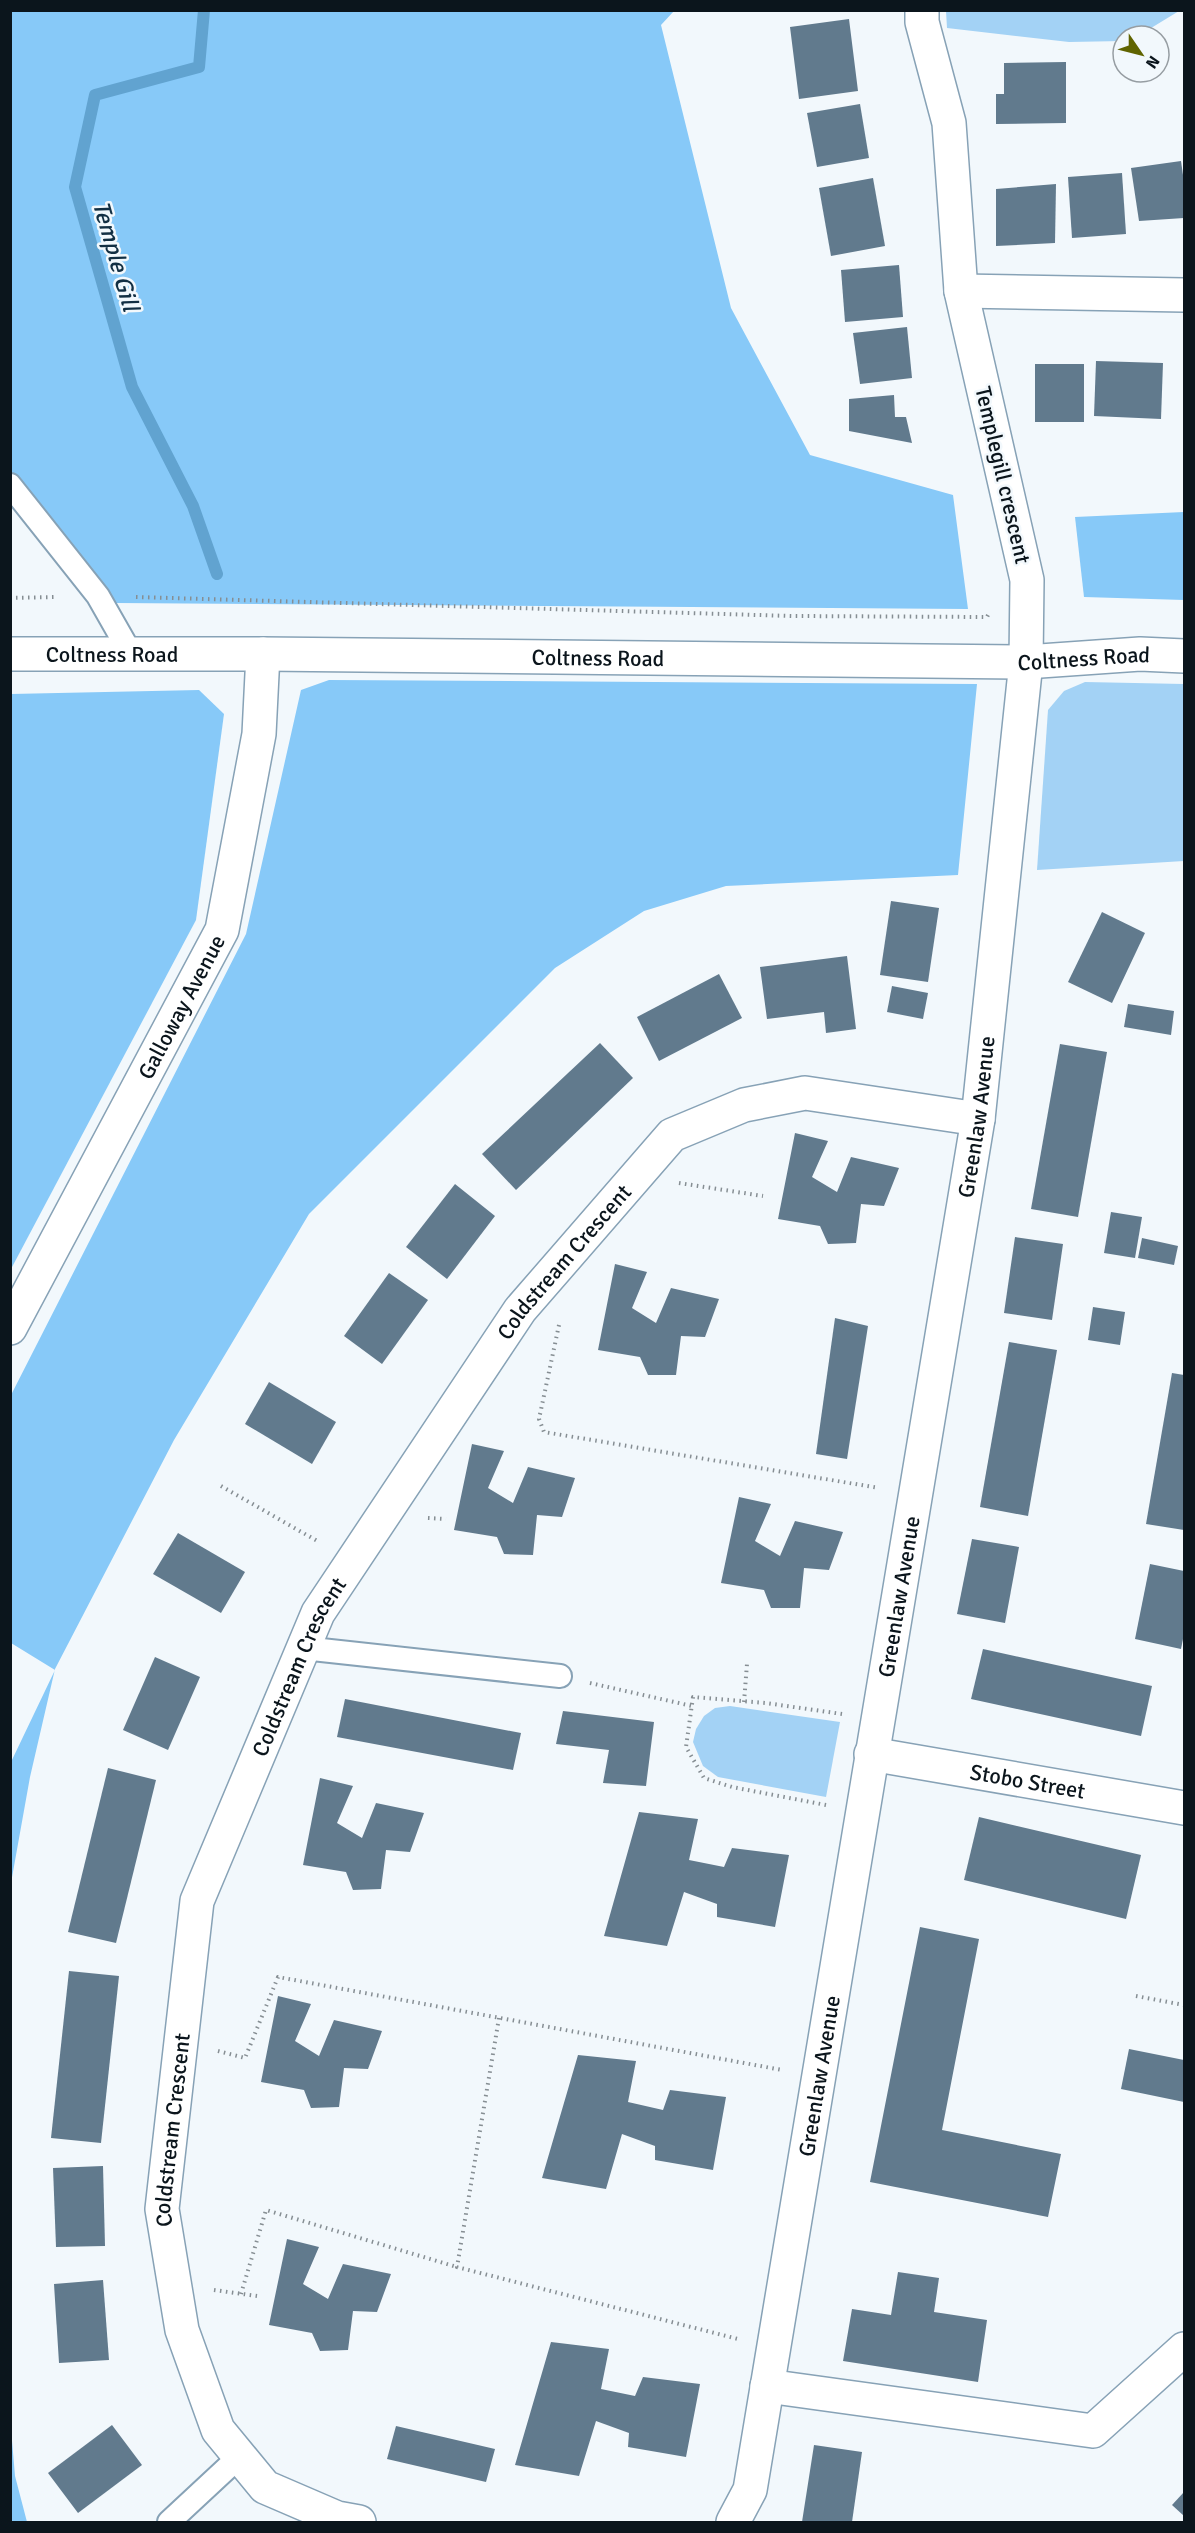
<svg xmlns="http://www.w3.org/2000/svg" width="1195" height="2533" font-family="Signika,sans-serif">
	<style>
		.green { fill: #a3d2f5 }
		.forest { fill: #87c9f8 }
		.lines { fill: none; stroke-linecap: round; stroke-linejoin: round }
		.stream { stroke: #61a3d0; stroke-width: 12 }
		.building { fill: #617a8d }
		.lane-casing { stroke: #87a2b6; stroke-width: 26 }
		.street-casing { stroke: #87a2b6; stroke-width: 36 }
		.secondary-casing { stroke: #87a2b6; stroke-width: 36 }
		.path { stroke: #868e93; stroke-width: 4; stroke-dasharray: 1.5 4.5; stroke-linecap: butt }
		.lane { stroke: #fff; stroke-width: 22 }
		.street { stroke: #fff; stroke-width: 33 }
		.secondary { stroke: #fff; stroke-width: 33 }
		.labels { text-anchor: middle; dominant-baseline: central; stroke-width: 5; stroke-linejoin: round; paint-order: stroke }
		.street-label { font-size: 22px; fill: #0b151c; stroke: #f2f8fc }
		.water-label { font-size: 24px; font-style: italic; fill: #122f43; stroke: #f2f8fc }
	</style>
	<rect width="100%" height="100%" fill="#f2f8fc"/>
	<g class="green">
		<path d="M946,11L1179,10V11L1138,36H1123V41L1069,42L947,28Z"/>
		<path d="M1085,682L1184,684V861L1037,870L1048,710L1064,691Z"/>
		<path d="M730,1706L840,1722L826,1797L718,1777L703,1766L693,1742L696,1729L704,1716L715,1708Z"/>
	</g>
	<g class="forest">
		<path d="M11,11H674L661,25L731,308L810,455L953,495L968,609L116,603L83,569L11,479Z"/>
		<path d="M1184,512V600L1084,597L1075,517Z"/>
		<path d="M329,680L977,684L958,875L726,886L644,911L555,968L309,1214L174,1440L55,1669L30,1777L11,1883V1762L55,1670L11,1643V1395L246,934L301,690Z"/>
		<path d="M199,690L224,714L196,920L11,1269V694Z"/>
		<path d="M10,2417L15,2476L27,2522H11Z"/>
	</g>
	<g class="lines">
		<path class="stream" d="M204,10L199,67L95,95L75,187L132,387L193,506L217,574"/>
	</g>
	<g class="building">
		<path d="M849,19L858,91L799,99L790,27Z"/>
		<path d="M1066,62V123L996,124V94H1004V63Z"/>
		<path d="M860,104L869,158L817,167L807,113Z"/>
		<path d="M1181,161L1184,182V218L1139,221L1131,168Z"/>
		<path d="M1122,173L1126,234L1072,238L1068,177Z"/>
		<path d="M873,178L885,246L831,256L819,188Z"/>
		<path d="M1056,184L1055,243L996,246V189Z"/>
		<path d="M899,265L903,317L845,322L841,270Z"/>
		<path d="M907,327L912,378L860,384L853,333Z"/>
		<path d="M1096,361L1163,363L1161,419L1094,416Z"/>
		<rect x="1035" y="364" width="49" height="58"/>
		<path d="M894,395L895,417H906L912,443L849,431V399Z"/>
		<path d="M891,901L939,908L928,982L880,975Z"/>
		<path d="M1102,912L1145,933L1112,1003L1068,982Z"/>
		<path d="M847,956L856,1029L826,1033L824,1012L767,1019L760,967Z"/>
		<path d="M719,974L742,1018L659,1061L637,1017Z"/>
		<path d="M892,986L928,993L923,1019L887,1012Z"/>
		<path d="M1128,1004L1174,1011L1171,1035L1124,1027Z"/>
		<path d="M600,1043L633,1078L516,1190L482,1154Z"/>
		<path d="M1060,1044L1107,1052L1078,1217L1031,1209Z"/>
		<path d="M795,1133L828,1141L812,1177L837,1192L851,1157L899,1168L884,1206L861,1204L856,1243L828,1244L820,1226L778,1219Z"/>
		<path d="M455,1184L495,1216L447,1279L406,1247Z"/>
		<path d="M1111,1212L1142,1217L1135,1258L1104,1253Z"/>
		<path d="M1015,1237L1063,1244L1052,1320L1004,1313Z"/>
		<path d="M1142,1238L1178,1246L1174,1265L1138,1258Z"/>
		<path d="M615,1264L647,1272L632,1308L656,1323L671,1288L719,1299L705,1337L681,1336L676,1375H648L640,1357L598,1350Z"/>
		<path d="M389,1273L428,1300L382,1364L344,1336Z"/>
		<path d="M1093,1307L1125,1312L1120,1345L1088,1340Z"/>
		<path d="M835,1318L868,1326L847,1459L816,1454Z"/>
		<path d="M1009,1342L1057,1350L1028,1516L980,1507Z"/>
		<path d="M1172,1373L1184,1375V1530L1146,1524Z"/>
		<path d="M269,1382L336,1422L312,1464L245,1424Z"/>
		<path d="M472,1444L504,1451L488,1488L513,1503L528,1467L575,1478L562,1517L537,1515L533,1555L504,1554L497,1537L454,1530Z"/>
		<path d="M739,1497L771,1504L755,1541L780,1556L795,1521L843,1532L829,1570L804,1568L800,1608H771L764,1590L721,1583Z"/>
		<path d="M178,1533L245,1572L221,1613L153,1574Z"/>
		<path d="M972,1539L1019,1547L1005,1623L957,1614Z"/>
		<path d="M1150,1564L1184,1571V1634L1181,1649L1135,1639Z"/>
		<path d="M983,1649L1152,1686L1141,1736L971,1699Z"/>
		<path d="M155,1657L200,1677L168,1750L123,1730Z"/>
		<path d="M345,1699L521,1733L513,1770L337,1737Z"/>
		<path d="M563,1711L654,1722L646,1786L603,1783L609,1750L556,1744Z"/>
		<path d="M108,1768L156,1780L116,1943L68,1932Z"/>
		<path d="M320,1778L353,1786L337,1823L362,1838L376,1803L424,1813L410,1852L386,1850L381,1889L353,1890L346,1872L303,1865Z"/>
		<path d="M639,1812L698,1819L689,1860L724,1867L732,1848L789,1855L775,1927L717,1917V1904L684,1892L667,1946L604,1936Z"/>
		<path d="M979,1817L1141,1855L1126,1919L964,1880Z"/>
		<path d="M920,1927L979,1939L942,2130L1061,2154L1048,2217L870,2182Z"/>
		<path d="M69,1971L119,1976L101,2143L51,2138Z"/>
		<path d="M278,1996L311,2004L295,2041L319,2056L334,2020L382,2031L368,2069L344,2068L339,2107L311,2108L304,2090L261,2082Z"/>
		<path d="M1129,2049L1184,2060V2102L1121,2089Z"/>
		<path d="M578,2055L636,2061L628,2102L663,2110L670,2090L726,2097L713,2170L655,2160V2146L622,2134L606,2189L542,2178Z"/>
		<path d="M103,2166L105,2246L56,2247L53,2168Z"/>
		<path d="M287,2239L319,2247L303,2284L328,2299L343,2264L391,2274L377,2312L353,2311L348,2350L320,2351L312,2333L269,2325Z"/>
		<path d="M898,2272L939,2278L934,2312L987,2320L978,2382L843,2361L852,2309L891,2315Z"/>
		<path d="M103,2280L109,2360L59,2363L54,2284Z"/>
		<path d="M551,2342L609,2349L601,2389L635,2396L643,2377L700,2384L686,2457L628,2447L629,2433L596,2421L579,2476L515,2465Z"/>
		<path d="M112,2425L142,2465L78,2513L48,2473Z"/>
		<path d="M396,2426L495,2449L486,2482L387,2459Z"/>
		<path d="M814,2445L862,2452L852,2522H802Z"/>
		<path d="M1184,2492V2516L1172,2505Z"/>
	</g>
	<g class="lines">
		<defs>
			<g id="lane">
				<path d="M10,485L98,596L131,654"/>
				<path d="M303,1648L560,1676"/>
				<path d="M169,2522L240,2456"/>
			</g>
			<g id="street">
				<path d="M961,291L1184,295"/>
				<path id="s1" d="M10,1328L222,930L259,734L263,654"/>
				<path id="s2" d="M871,1754L1184,1808"/>
				<path d="M767,2386L1093,2431L1184,2349"/>
				<path id="s3" d="M359,2522L337,2518L265,2487L218,2430L182,2330L162,2209L197,1901L318,1613L520,1310L672,1135L744,1105L805,1093L978,1119"/>
				<path id="s4" d="M733,2522L750,2490L978,1119L1026,662L1027,580L961,291L949,123L922,22V10"/>
			</g>
			<g id="secondary">
				<path id="s5" d="M10,654H263L1026,662L1140,654L1184,656"/>
			</g>
		</defs>
		<use href="#lane" class="lane-casing"/>
		<use href="#street" class="street-casing"/>
		<use href="#secondary" class="secondary-casing"/>
		<g class="path">
			<path d="M136,597L792,616L987,617L988,615"/>
			<path d="M10,598L57,597"/>
			<path d="M679,1183L763,1196"/>
			<path d="M559,1325L539,1419L544,1432L879,1488"/>
			<path d="M221,1486L319,1542"/>
			<path d="M428,1518L446,1519"/>
			<path d="M590,1683L692,1706"/>
			<path d="M744,1702L747,1664"/>
			<path d="M826,1805L732,1787L704,1778L686,1747L693,1697L766,1703L842,1714"/>
			<path d="M1136,1996L1184,2005"/>
			<path d="M499,2018L457,2267L738,2339"/>
			<path d="M218,2051L245,2058L278,1977L782,2070"/>
			<path d="M214,2290L257,2296"/>
			<path d="M241,2294L266,2210L457,2267"/>
		</g>
		<use href="#lane" class="lane"/>
		<use href="#street" class="street"/>
		<use href="#secondary" class="secondary"/>
	</g>
	<g class="labels">
		<g class="street-label">
			<text transform="translate(1003 475) rotate(77)">Templegill crescent</text>
			<text stroke="none"><textPath href="#s5" startOffset="102">Coltness Road</textPath></text>
			<text stroke="none"><textPath href="#s5" startOffset="588">Coltness Road</textPath></text>
			<text stroke="none"><textPath href="#s5" startOffset="1074">Coltness Road</textPath></text>
			<text stroke="none"><textPath href="#s1" startOffset="364">Galloway Avenue</textPath></text>
			<text stroke="none"><textPath href="#s4" startOffset="1428">Greenlaw Avenue</textPath></text>
			<text stroke="none"><textPath href="#s3" startOffset="1455">Coldstream Crescent</textPath></text>
			<text stroke="none"><textPath href="#s4" startOffset="942">Greenlaw Avenue</textPath></text>
			<text stroke="none"><textPath href="#s3" startOffset="969">Coldstream Crescent</textPath></text>
			<text stroke="none"><textPath href="#s2" startOffset="159">Stobo Street</textPath></text>
			<text stroke="none"><textPath href="#s4" startOffset="456">Greenlaw Avenue</textPath></text>
			<text stroke="none"><textPath href="#s3" startOffset="483">Coldstream Crescent</textPath></text>
		</g>
		<g class="water-label">
			<text transform="translate(116 256) rotate(74)">Temple Gill</text>
		</g>
	</g>
	<rect width="1195" height="2533" fill="none" stroke="#0b151c" stroke-width="24"/>
	<g transform="translate(1141 54) rotate(125)"><circle r="28" fill="#f2f8fc" stroke="#969da2" stroke-width="1.5"/>
	<path d="M0-4.5L10 22L0 15L-10 22Z" fill="#606400"/>
	<text y="-9" font-size="16" font-weight="bold" text-anchor="middle" fill="#0b151c">N</text>
	</g>
</svg>
